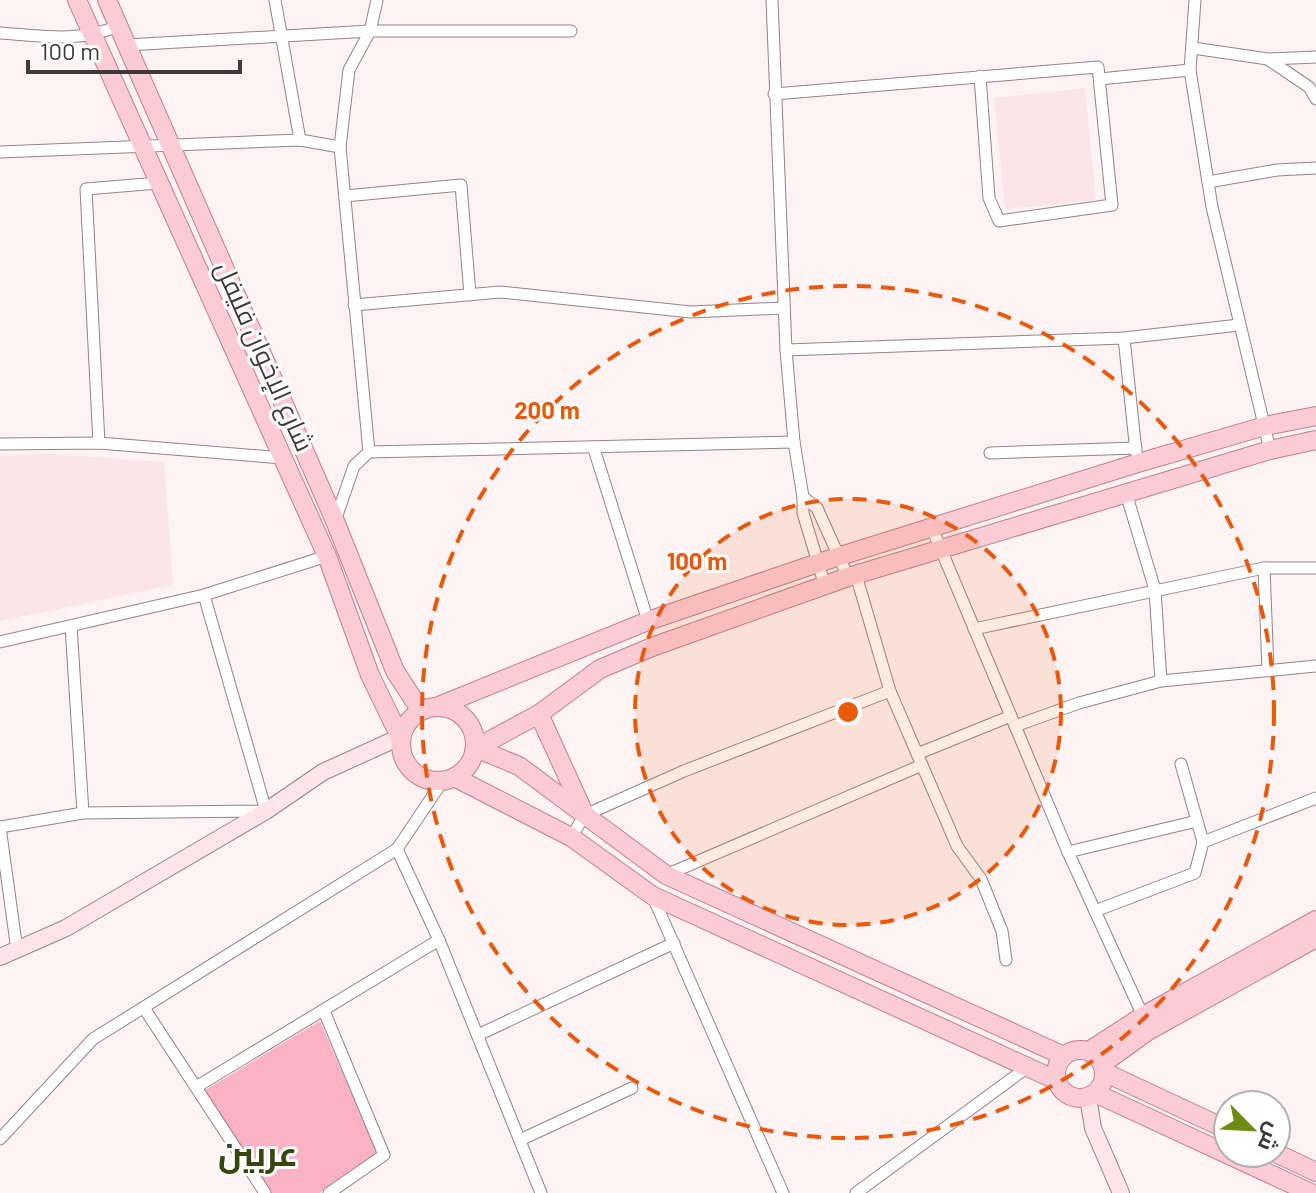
<svg xmlns="http://www.w3.org/2000/svg" width="1316" height="1193" font-family="Barlow,Cairo,sans-serif">
	<style>
		.built { fill: #f9e5e8 }
		.park { fill: #fbb2c2 }
		.lines { fill: none; stroke-linecap: round; stroke-linejoin: round }
		.street-casing { stroke: #928386; stroke-width: 13 }
		.secondary-casing { stroke: #928386; stroke-width: 18 }
		.primary-casing { stroke: #b8818d; stroke-width: 20 }
		.street { stroke: #fff; stroke-width: 11 }
		.secondary { stroke: #fde5ea; stroke-width: 16 }
		.primary { stroke: #fbcbd6; stroke-width: 18 }
		.ring { fill: none; stroke: #e8590c; stroke-width: 4; stroke-dasharray: 14 10 }
		.labels { text-anchor: middle; dominant-baseline: central; stroke-width: 6; stroke-linejoin: round; paint-order: stroke }
		.street-label { font-size: 26px; fill: #40393a; stroke: #fff }
		.district-label { font-size: 34px; font-weight: bold; fill: #364610; stroke: #fff }
		.centre { fill: #e8590c; stroke: #fff; stroke-width: 4 }
		.ring-label { font-size: 24px; text-anchor: middle; font-weight: bold; fill: #e8590c; stroke: #fff; stroke-width: 6; stroke-linejoin: round; paint-order: stroke }
	</style>
	<rect width="100%" height="100%" fill="#fdf3f5"/>
	<g class="built">
		<path d="M1085,88L1096,200L1005,209L994,98Z"/>
		<path d="M52,454L164,462L173,585L0,621V456Z"/>
	</g>
	<path class="park" d="M320,1021L378,1153L320,1193H271L205,1090Z"/>
	<g class="lines">
		<defs>
			<g id="street">
				<path d="M275,0L300,140"/>
				<path d="M772,0L786,350L794,442L803,497V513L825,586"/>
				<path d="M1195,0L1190,70L1212,207L1270,450"/>
				<path d="M0,33C42,36 79,43 118,26"/>
				<path d="M127,45L370,31H571"/>
				<path d="M1193,48L1268,59L1316,57"/>
				<path d="M1269,60L1309,87L1316,99"/>
				<path d="M1100,79L1190,70"/>
				<path d="M774,94L1098,67L1112,205L999,221L989,198L980,76"/>
				<path d="M0,152L300,140L340,147"/>
				<path d="M1208,182L1277,170L1316,168"/>
				<path d="M345,196L461,185L470,295"/>
				<path d="M354,305L500,292L691,312L784,308"/>
				<path d="M1124,338L1136,452"/>
				<path d="M786,350L1124,338L1239,325"/>
				<path d="M99,443L86,189L158,183"/>
				<path d="M0,444L99,443L283,458"/>
				<path d="M594,449L648,621"/>
				<path d="M369,452L794,442"/>
				<path d="M990,453L1136,448"/>
				<path d="M1126,493L1155,590L1161,681L1316,666"/>
				<path d="M803,497L817,508L848,577"/>
				<path d="M335,521L354,466L369,452L340,147L349,70L370,31L377,0"/>
				<path d="M932,528L1068,852L1143,1016"/>
				<path d="M1264,568L1268,670"/>
				<path d="M856,575L890,691L957,846L981,879L1002,931L1006,960"/>
				<path d="M71,626L83,813"/>
				<path d="M974,629L1264,568H1316"/>
				<path d="M0,642L204,595L327,556"/>
				<path d="M1015,726L1079,703L1161,681"/>
				<path d="M917,754L1011,716"/>
				<path d="M1181,764L1203,842"/>
				<path d="M442,782L397,849L439,940L541,1193"/>
				<path d="M0,827L83,813L266,811L204,595"/>
				<path d="M0,827L17,950"/>
				<path d="M571,837L585,815L684,771L890,691"/>
				<path d="M1068,852L1197,821"/>
				<path d="M666,875L922,765"/>
				<path d="M653,897L783,1193"/>
				<path d="M1095,911L1195,873L1203,842L1316,798"/>
				<path d="M144,1008L265,1193"/>
				<path d="M324,1011L384,1155L329,1193"/>
				<path d="M478,1035L674,943"/>
				<path d="M196,1087L439,940"/>
				<path d="M0,1139L93,1039L397,849"/>
				<path d="M520,1140L632,1088"/>
				<path d="M856,1193L1029,1066"/>
			</g>
			<g id="secondary">
				<path d="M0,957L66,928L266,811L323,772L400,737"/>
				<path d="M1088,1097L1093,1128L1121,1193"/>
			</g>
			<g id="primary">
				<path d="M77,0L327,556L370,675L400,737"/>
				<path d="M107,0L335,521L395,671L421,711"/>
				<circle cx="438" cy="744" r="37"/>
				<path d="M436,707L648,621L818,563L1138,463L1265,426L1316,416"/>
				<path d="M539,714L584,813"/>
				<path d="M476,748L539,714L600,669L652,647L848,577L1270,450L1316,440"/>
				<path d="M476,748L519,766L666,875L1064,1056"/>
				<path d="M456,778L571,837L653,896L1056,1080"/>
				<circle cx="1080" cy="1074" r="24"/>
				<path d="M1089,1051L1143,1016L1316,920"/>
				<path d="M1102,1064L1148,1031L1316,938"/>
				<path d="M1104,1072L1228,1130"/>
				<path d="M1095,1093L1311,1193"/>
				<path d="M1276,1153L1316,1172"/>
			</g>
		</defs>
		<use href="#street" class="street-casing"/>
		<use href="#secondary" class="secondary-casing"/>
		<use href="#primary" class="primary-casing"/>
		<use href="#street" class="street"/>
		<use href="#secondary" class="secondary"/>
		<use href="#primary" class="primary"/>
	</g>
	<circle cx="848" cy="712" r="213" fill="#e8590c" fill-opacity=".12"/>
	<g class="ring">
		<circle cx="848" cy="712" r="213"/>
		<circle cx="848" cy="712" r="426"/>
	</g>
	<g class="labels">
		<g class="street-label">
			<text transform="translate(266 356) rotate(66)">شارع الإخوان فليفل</text>
		</g>
		<g class="district-label">
			<text x="258" y="1152">عربين</text>
		</g>
	</g>
	<circle cx="848" cy="712" r="12" class="centre"/>
	<g class="ring-label">
		<text x="547" y="419">200 m</text>
		<text x="697" y="570">100 m</text>
	</g>
	<g transform="translate(1252 1129) rotate(114)"><circle r="38" fill="#ffffff" stroke="#b3b0b0" stroke-width="2"/>
	<path d="M0-6L14 30L0 20L-14 30Z" fill="#6c8d11"/>
	<text y="-12" font-size="22" font-weight="bold" text-anchor="middle" fill="#40393a">ش</text>
	</g>
	<path d="M28 60v12h212v-12" fill="none" stroke="#40393a" stroke-width="4"/>
	<text x="40" y="60" font-size="24" fill="#40393a" stroke="#ffffff" stroke-width="6" paint-order="stroke">100 m</text>
</svg>
